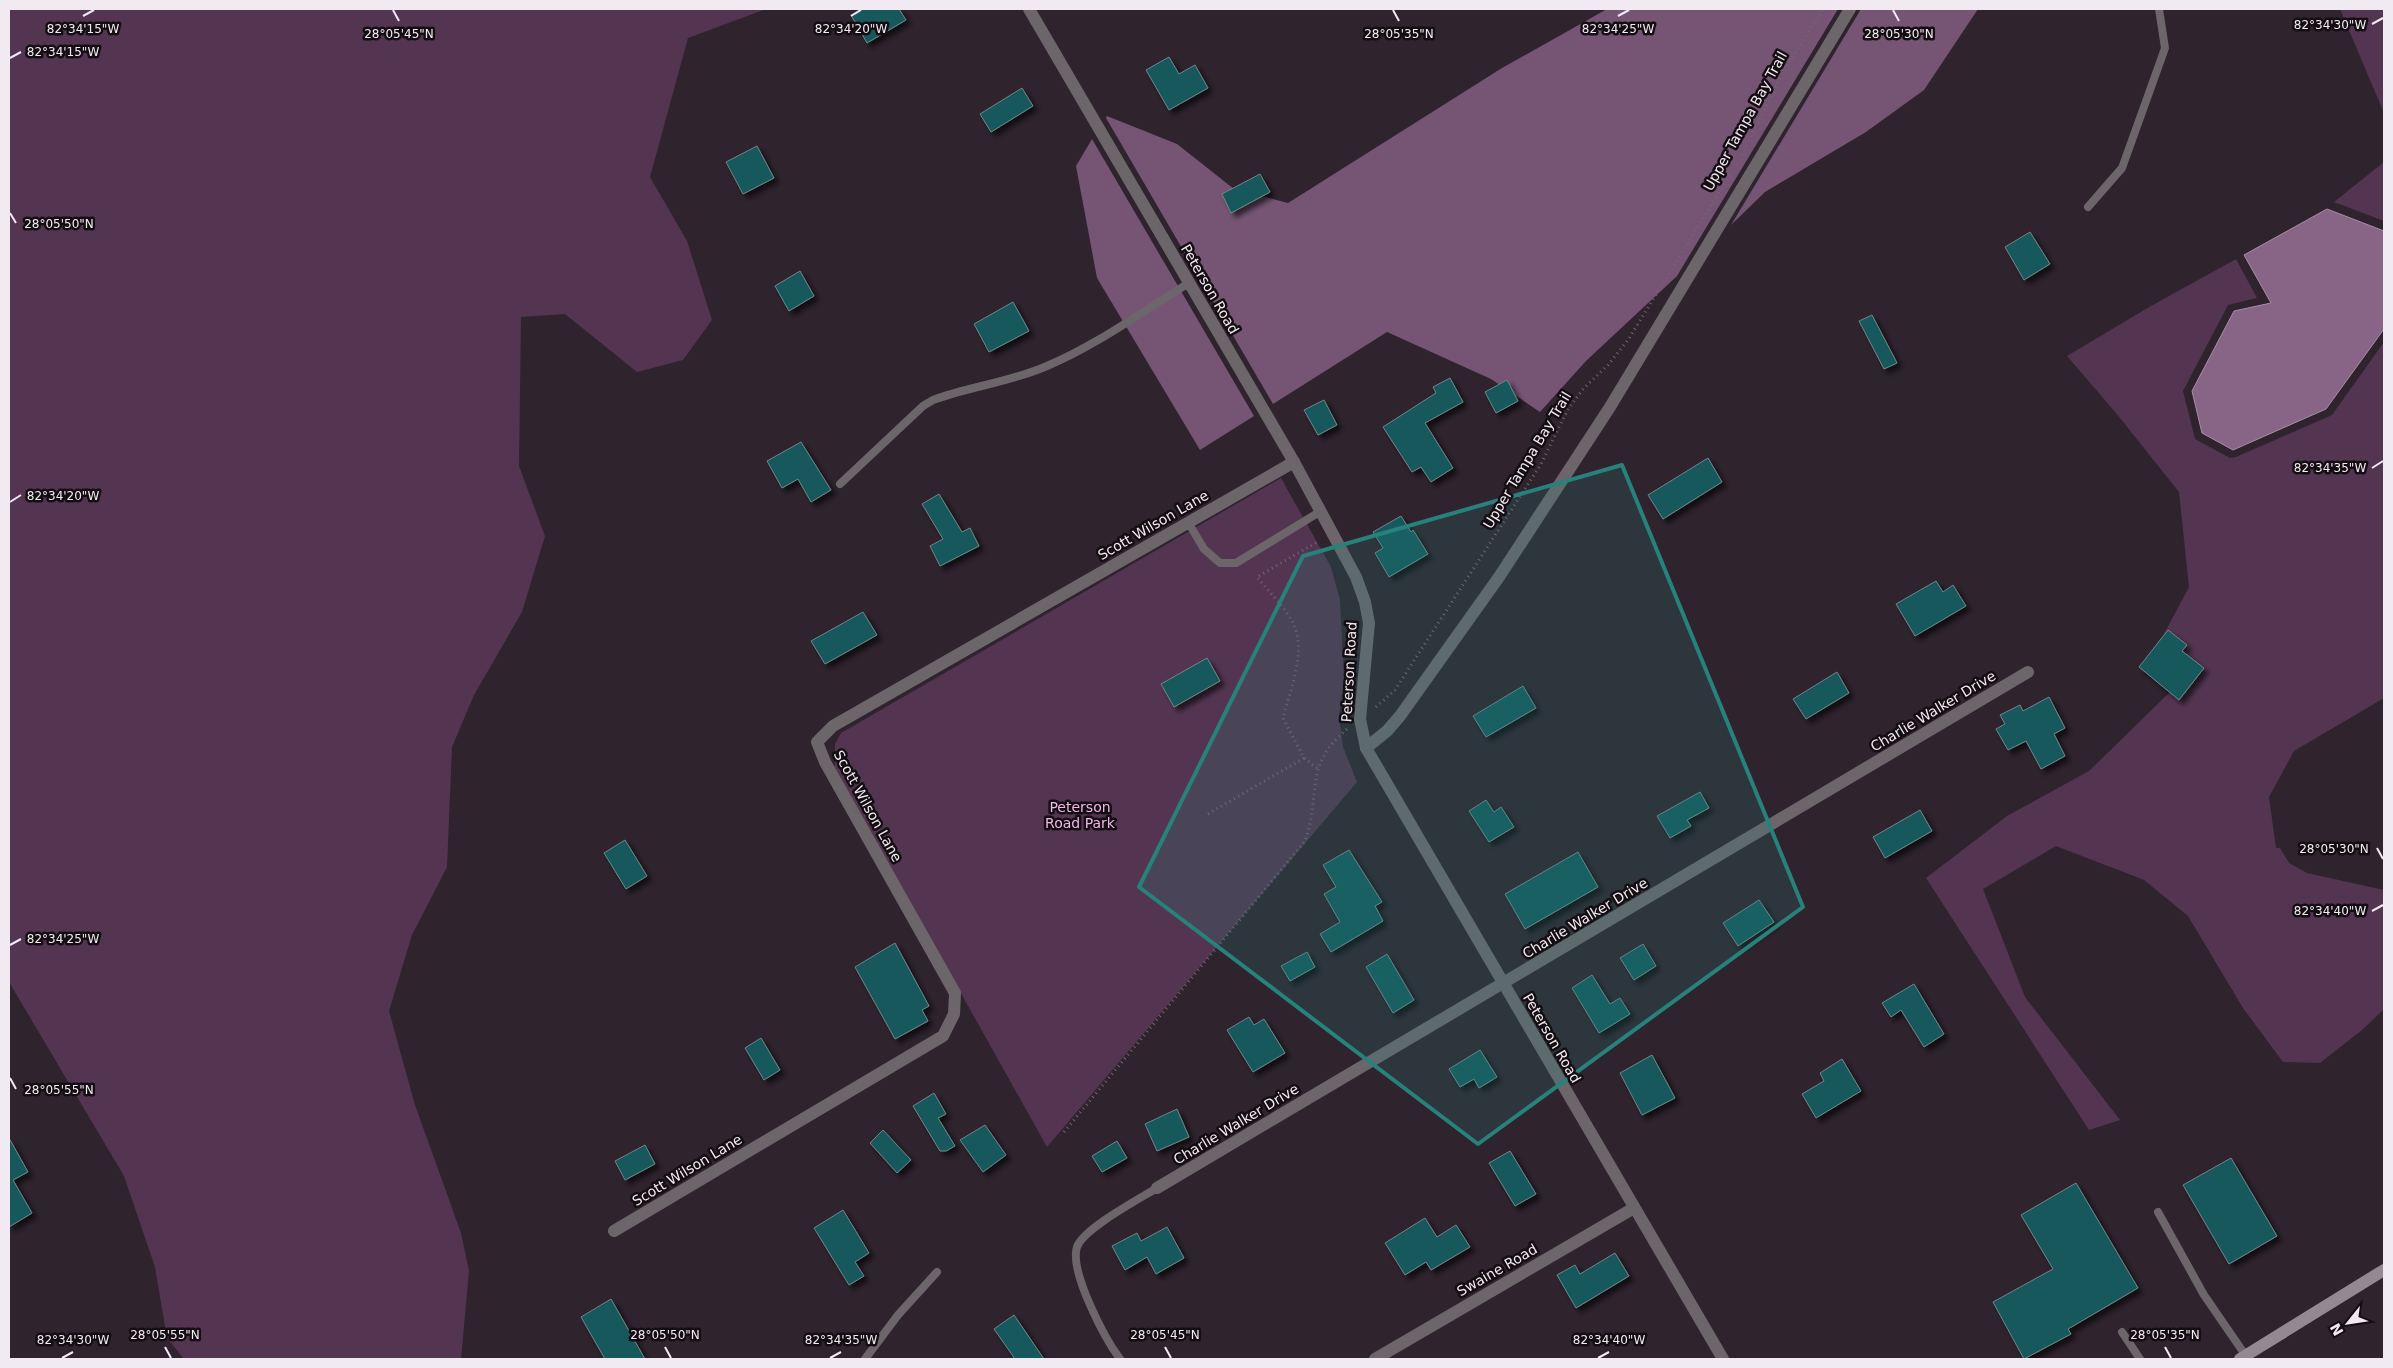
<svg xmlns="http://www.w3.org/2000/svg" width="2393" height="1368" font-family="'DejaVu Sans',sans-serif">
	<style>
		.green { fill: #533551 }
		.forest { fill: #755474 }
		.water { fill: #886586; stroke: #a88da6 }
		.building { fill: #15595c; stroke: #6f8687; filter: url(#shadow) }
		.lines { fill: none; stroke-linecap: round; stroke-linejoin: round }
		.path { stroke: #726771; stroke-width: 3; stroke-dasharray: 1 4; stroke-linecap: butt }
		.lane { stroke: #6c666b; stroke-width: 8 }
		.street { stroke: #6c666b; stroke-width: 12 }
		.secondary { stroke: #938992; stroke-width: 12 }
		.marked { fill: #26827b; fill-opacity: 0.2; stroke: #26827b; stroke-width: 4; stroke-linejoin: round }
		.ticks { fill: none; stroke: #f2eaf2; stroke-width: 2 }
		.labels { text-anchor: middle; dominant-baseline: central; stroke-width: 5; stroke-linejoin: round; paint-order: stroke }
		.street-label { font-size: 14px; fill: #f2eaf2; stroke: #140e13 }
		.park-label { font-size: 14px; fill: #efb7ec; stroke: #140e13 }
		.ticks-label { font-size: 12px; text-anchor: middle; fill: #f2eaf2; stroke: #140e13; stroke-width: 5; stroke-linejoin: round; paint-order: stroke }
	</style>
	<defs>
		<filter id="shadow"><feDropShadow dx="4.5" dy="4.5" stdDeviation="2.5" flood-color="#0009"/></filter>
	</defs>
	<rect width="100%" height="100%" fill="#2f232e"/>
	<g class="green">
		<path d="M9,9H766L688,38L650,177L687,241L712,320L683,360L637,372L565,314L521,317L519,466L545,536L522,612L474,695L452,747L447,867L412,935L389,1011L415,1105L461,1233L469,1271L461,1359H184L167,1338L155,1267L124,1176L9,982Z"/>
		<path d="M2340,9H2384V113Z"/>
		<path d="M2384,162V221L2334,202Z"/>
		<path d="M2236,259L2257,298L2228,305L2183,391L2195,439L2230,458L2236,457L2332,415L2384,342V698L2294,751L2269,797L2276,848H2280L2289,863L2307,873L2384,890V1009L2362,1030L2320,1063L2283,1062L2243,1008L2188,916L2144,880L2056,846L1983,889L2025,997L2120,1120L2089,1130L1926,878L2007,816L2089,771L2169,693L2164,634L2189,587L2179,492L2116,413L2067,356L2151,306Z"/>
		<path d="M1281,478L1331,567L1340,600L1344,680L1339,716L1343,747L1357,782L1047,1147L835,768V744L841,733Z"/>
	</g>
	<g class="forest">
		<path d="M1607,9H1838L1677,276L1586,361L1540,412L1491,379L1387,332L1273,404L1106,118L1107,116L1177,144L1234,189L1288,203L1502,68Z"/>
		<path d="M1861,9H1978L1924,90L1866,132L1765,192L1731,225Z"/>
		<path d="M1092,139L1254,416L1200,450L1097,278L1076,166Z"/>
	</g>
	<path class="water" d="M2327,209L2384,231V329L2326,409L2233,450L2202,433L2192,391L2234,311L2271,303L2244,255Z"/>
	<g class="building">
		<path d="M861,9H899L906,20L867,43L851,15Z"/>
		<path d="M1169,57L1179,74L1195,65L1208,88L1169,110L1146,70Z"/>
		<path d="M1022,88L1033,106L991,132L980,114Z"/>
		<path d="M757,146L774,178L743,194L726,162Z"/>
		<path d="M1260,174L1270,192L1231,213L1222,194Z"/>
		<path d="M2030,232L2050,264L2024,280L2005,247Z"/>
		<path d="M800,271L814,296L789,311L775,286Z"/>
		<path d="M1013,302L1029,331L989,352L974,324Z"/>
		<path d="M1872,315L1897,363L1884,369L1859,321Z"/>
		<path d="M1450,378L1463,402L1425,423L1453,468L1431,482L1421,467L1412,472L1383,427L1436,393L1433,387Z"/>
		<path d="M1507,380L1518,401L1496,413L1485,392Z"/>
		<path d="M1324,400L1337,425L1318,435L1304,410Z"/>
		<path d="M801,442L831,490L811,502L798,479L782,488L767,461Z"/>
		<path d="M1708,458L1722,482L1663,519L1648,495Z"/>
		<path d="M939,494L962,532L970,528L979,546L940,566L930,546L943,539L922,504Z"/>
		<path d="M1401,516L1411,532L1413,530L1428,554L1389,577L1375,553L1383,548L1373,532Z"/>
		<path d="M1936,581L1943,592L1953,585L1966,606L1915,636L1896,604Z"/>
		<path d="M863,612L877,635L825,664L811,641Z"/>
		<path d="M2168,630L2187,645L2182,651L2204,668L2179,700L2139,667Z"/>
		<path d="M1207,658L1220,681L1174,707L1161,684Z"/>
		<path d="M1837,672L1849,693L1806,719L1793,699Z"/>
		<path d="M1523,686L1536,708L1486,737L1473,716Z"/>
		<path d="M2049,697L2065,728L2054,734L2065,756L2041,769L2026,741L2008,750L1996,729L2005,724L2000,715L2020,705L2023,711Z"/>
		<path d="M1700,792L1709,808L1687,820L1691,826L1670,838L1657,816Z"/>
		<path d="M1486,800L1494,812L1501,807L1514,827L1489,842L1469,811Z"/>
		<path d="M1920,810L1932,831L1885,858L1873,837Z"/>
		<path d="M625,840L647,876L626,889L604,853Z"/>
		<path d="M1349,850L1382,902L1375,906L1383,921L1331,952L1320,934L1340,922L1324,894L1336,887L1323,865Z"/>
		<path d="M1578,852L1598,887L1525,929L1505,894Z"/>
		<path d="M1759,900L1774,922L1738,946L1723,923Z"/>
		<path d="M895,943L929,1006L922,1010L928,1021L895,1039L855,967Z"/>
		<path d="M1643,944L1656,966L1634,980L1620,958Z"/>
		<path d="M1307,952L1315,967L1290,981L1281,966Z"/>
		<path d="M1387,954L1414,1000L1393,1013L1366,967Z"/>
		<path d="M1592,975L1610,1004L1620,998L1630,1014L1599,1033L1572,988Z"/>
		<path d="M1914,984L1944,1034L1924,1047L1901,1010L1891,1017L1882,1003Z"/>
		<path d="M1249,1017L1254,1025L1264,1019L1285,1053L1253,1072L1227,1030Z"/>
		<path d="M761,1038L780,1070L764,1080L745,1048Z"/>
		<path d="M1480,1050L1497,1077L1479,1088L1474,1079L1460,1087L1449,1069Z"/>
		<path d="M1652,1055L1675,1098L1642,1115L1620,1073Z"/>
		<path d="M1842,1059L1861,1091L1816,1118L1802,1094L1824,1081L1820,1073Z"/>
		<path d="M934,1093L946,1114L938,1118L955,1146L946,1151H940L913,1106Z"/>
		<path d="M1177,1109L1189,1137L1157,1151L1145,1124Z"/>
		<path d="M985,1125L1006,1155L983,1172L960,1140Z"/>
		<path d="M883,1130L911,1160L897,1173L870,1143Z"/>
		<path d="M9,1138L28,1172L13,1180L32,1213L9,1227Z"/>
		<path d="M1117,1141L1127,1158L1102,1172L1092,1156Z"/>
		<path d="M645,1145L655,1164L625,1180L615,1161Z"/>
		<path d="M1510,1151L1536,1194L1515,1206L1489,1163Z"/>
		<path d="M2231,1158L2277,1236L2229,1264L2183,1185Z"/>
		<path d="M2076,1183L2138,1288L2068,1329L2071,1334L2024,1359L1993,1302L2053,1269L2021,1215Z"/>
		<path d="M843,1210L869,1253L855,1262L864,1276L849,1285L814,1228Z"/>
		<path d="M1425,1218L1437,1237L1456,1225L1470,1247L1431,1270L1426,1262L1405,1275L1385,1243Z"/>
		<path d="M1167,1227L1184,1258L1156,1274L1147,1257L1125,1270L1112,1246L1137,1233L1141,1241Z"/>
		<path d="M1615,1253L1629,1276L1576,1308L1557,1275L1575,1265L1580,1274Z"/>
		<path d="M611,1299L645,1359H605L581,1317Z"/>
		<path d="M1014,1315L1044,1359H1015L994,1329Z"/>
	</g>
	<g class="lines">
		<g class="path">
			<path d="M1742,155L1782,74L1823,9"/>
			<path d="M1376,707L1395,690L1541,464L1568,409L1584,388L1608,365L1628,340L1731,173"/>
			<path d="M1317,768L1304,758L1283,718C1290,690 1307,652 1293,623C1285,607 1268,591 1257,577L1319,541"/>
			<path d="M1208,814L1304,758"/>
			<path d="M1064,1132L1305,841C1322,794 1302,767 1347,729"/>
		</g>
		<g class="lane">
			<path d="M2088,207L2122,168L2159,65L2165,48L2159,9"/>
			<path d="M840,484L923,406L933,400C971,386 1011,382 1047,366C1097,345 1143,311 1189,283"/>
			<path d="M1188,522L1204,549L1220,563H1236L1321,511"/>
			<path d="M2158,1212L2204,1295L2246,1356"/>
			<path d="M2122,1332L2140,1359"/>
			<path d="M865,1359L898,1315L937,1272"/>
			<path d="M1120,1359C1105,1339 1069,1271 1077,1247C1083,1229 1139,1199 1157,1188"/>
		</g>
		<g class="street">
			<path d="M1029,9L1294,462L1356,577L1365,602L1369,623L1360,719L1366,748L1723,1359"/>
			<path d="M1366,748L1387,731L1400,716L1499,577L1610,407L1850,9"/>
			<path d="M1157,1188L2028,672"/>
			<path d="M614,1231L943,1036L954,1014L955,993L825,762L817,742L833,726L1294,462"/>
			<path d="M1375,1359L1634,1208"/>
		</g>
		<path class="secondary" d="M2240,1359L2384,1270"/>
	</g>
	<path class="marked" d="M1622,465L1803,907L1478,1144L1139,887L1303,556Z"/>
	<path class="ticks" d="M393,10L399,21M1393,10L1399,21M1893,10L1899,21M83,16L94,10M851,16L861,10M1618,16L1629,10M2372,24L2383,18M10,58L21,52M10,213L16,223M2372,468L2383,461M10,502L21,495M2377,848L2383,859M2372,911L2383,905M10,945L21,939M10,1078L16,1089M165,1347L171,1358M665,1347L671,1358M1165,1347L1171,1358M2165,1347L2171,1358M62,1358L73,1352M830,1358L841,1352M1598,1358L1609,1352"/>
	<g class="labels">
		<g class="street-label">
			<text transform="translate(1745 121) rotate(-61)">Upper Tampa Bay Trail</text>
			<text transform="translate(1210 289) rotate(60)">Peterson Road</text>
			<text transform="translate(1527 460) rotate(-59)">Upper Tampa Bay Trail</text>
			<text transform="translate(1153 525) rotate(-30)">Scott Wilson Lane</text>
			<text transform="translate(1349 672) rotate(-87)">Peterson Road</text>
			<text transform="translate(1933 711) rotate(-31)">Charlie Walker Drive</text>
			<text transform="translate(868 806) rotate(61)">Scott Wilson Lane</text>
			<text transform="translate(1585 918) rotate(-31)">Charlie Walker Drive</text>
			<text transform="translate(1552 1038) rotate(60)">Peterson Road</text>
			<text transform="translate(1236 1124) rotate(-31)">Charlie Walker Drive</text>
			<text transform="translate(687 1170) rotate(-31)">Scott Wilson Lane</text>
			<text transform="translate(1497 1270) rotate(-30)">Swaine Road</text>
		</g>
		<g class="park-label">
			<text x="1080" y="807">Peterson<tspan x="1080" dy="16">Road Park</tspan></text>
		</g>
	</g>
	<g class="ticks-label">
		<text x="2330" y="29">82°34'30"W</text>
		<text x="83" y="33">82°34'15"W</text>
		<text x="1618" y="33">82°34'25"W</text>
		<text x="851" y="33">82°34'20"W</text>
		<text x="399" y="38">28°05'45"N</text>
		<text x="1399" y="38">28°05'35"N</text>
		<text x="1899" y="38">28°05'30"N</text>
		<text x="63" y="56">82°34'15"W</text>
		<text x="59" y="228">28°05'50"N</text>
		<text x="2330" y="472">82°34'35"W</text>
		<text x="63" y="500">82°34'20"W</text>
		<text x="2334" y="853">28°05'30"N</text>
		<text x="2330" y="915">82°34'40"W</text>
		<text x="63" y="943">82°34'25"W</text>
		<text x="59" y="1094">28°05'55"N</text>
		<text x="165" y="1339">28°05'55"N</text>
		<text x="665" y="1339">28°05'50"N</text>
		<text x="1165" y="1339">28°05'45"N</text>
		<text x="2165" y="1339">28°05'35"N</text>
		<text x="73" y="1344">82°34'30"W</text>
		<text x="841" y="1344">82°34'35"W</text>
		<text x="1609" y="1344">82°34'40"W</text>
	</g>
	<rect width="2393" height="1368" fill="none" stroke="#f2eaf2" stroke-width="20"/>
	<g transform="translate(2348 1323) rotate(240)" stroke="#140e13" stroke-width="4" paint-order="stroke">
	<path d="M0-4L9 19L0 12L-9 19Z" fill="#f2eaf2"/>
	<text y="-8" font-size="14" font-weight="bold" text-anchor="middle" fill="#f2eaf2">N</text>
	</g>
</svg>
